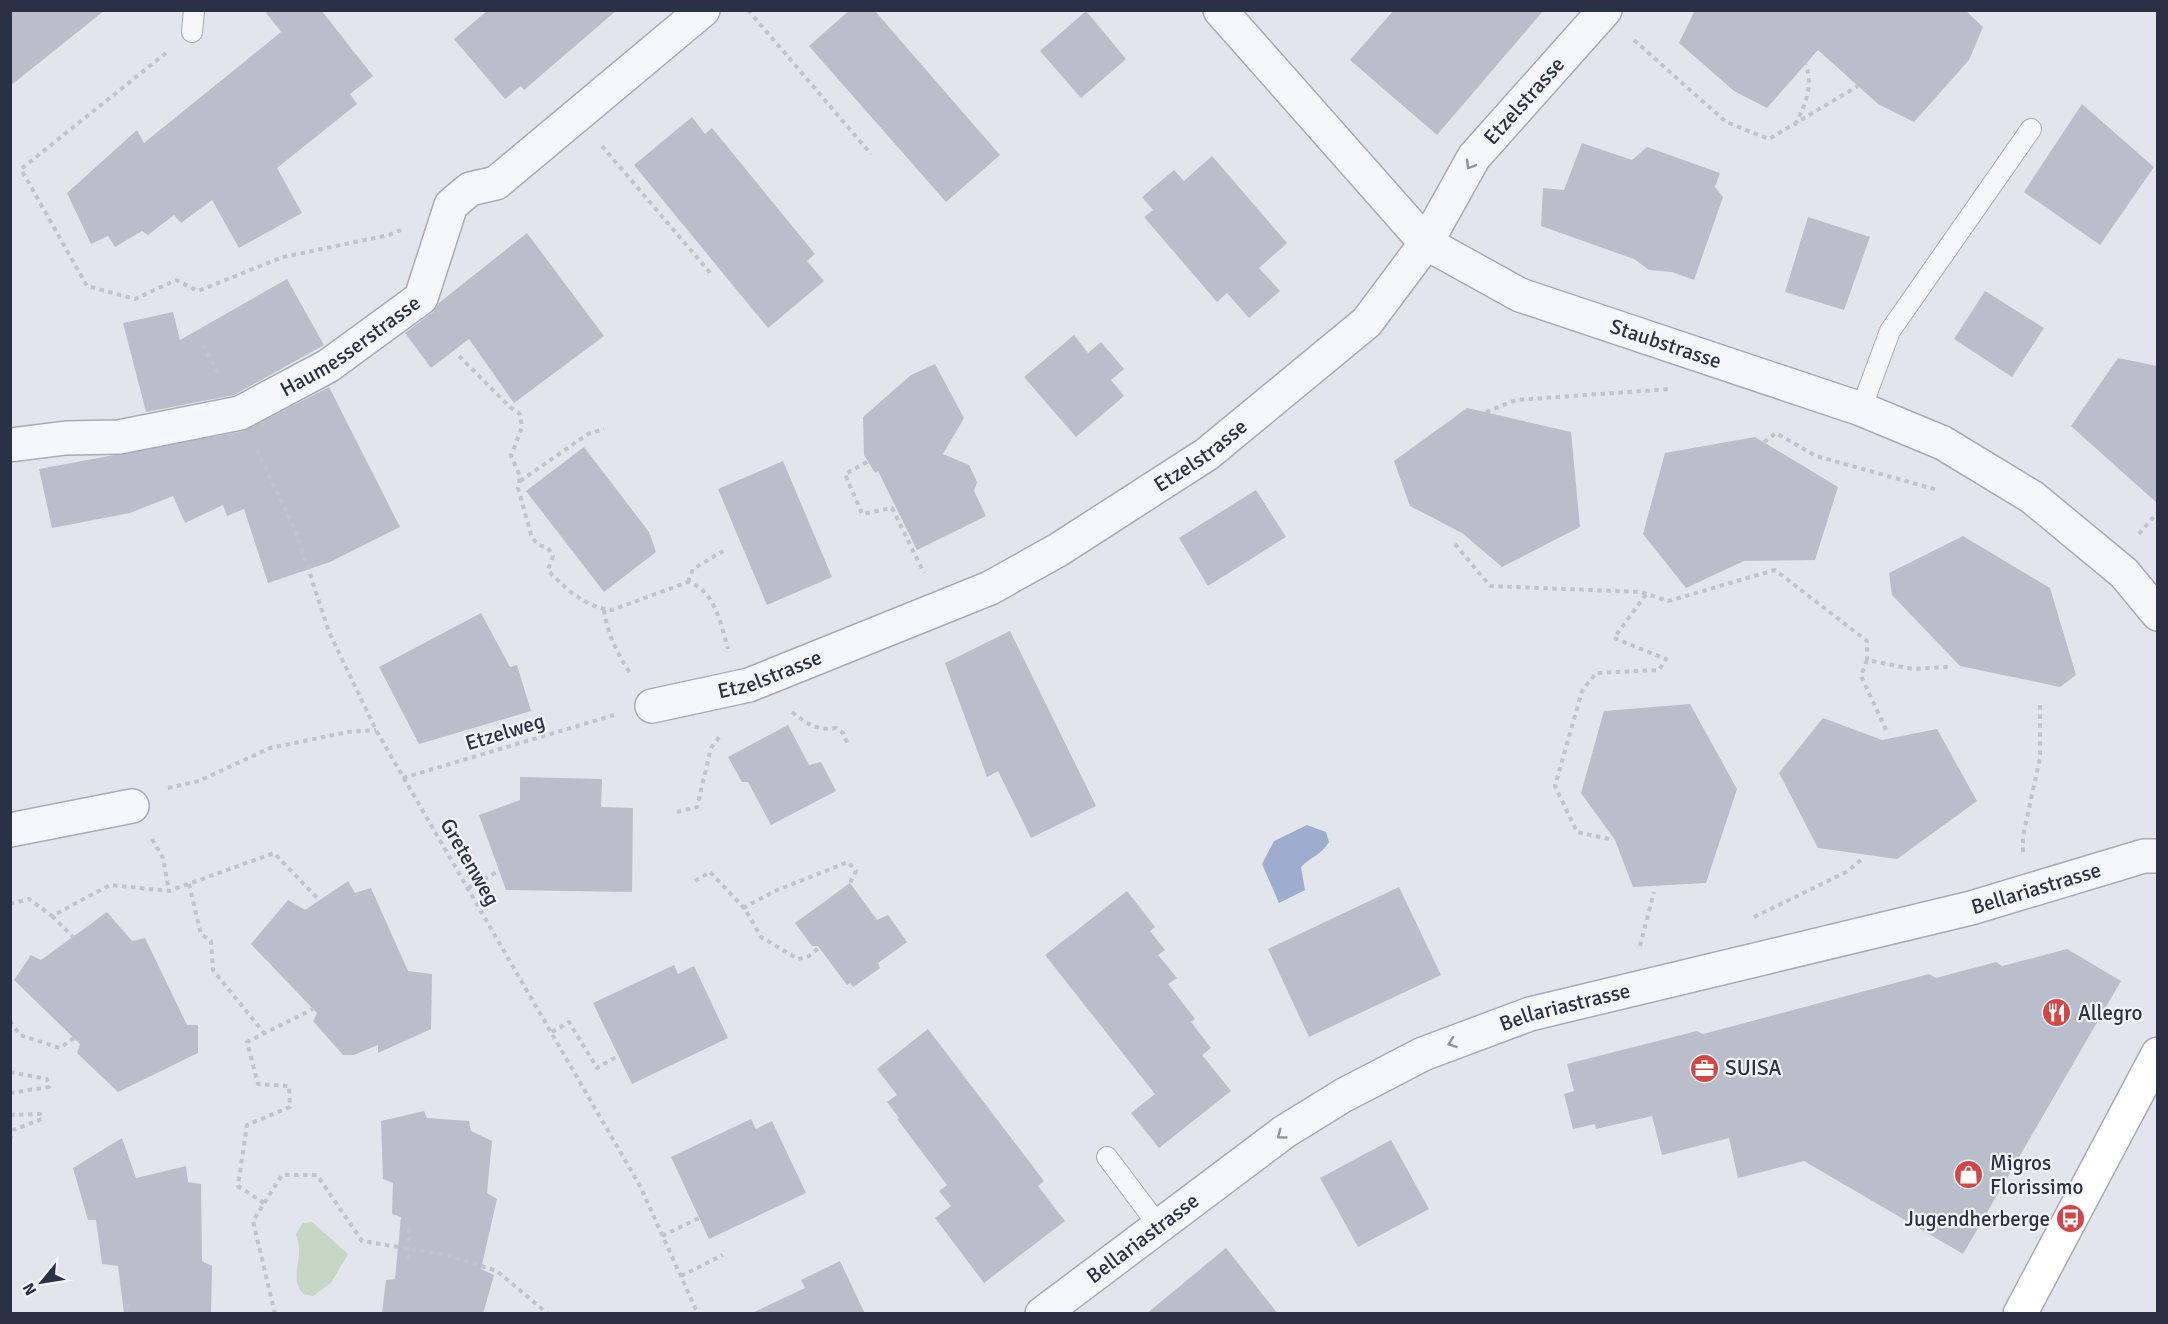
<svg xmlns="http://www.w3.org/2000/svg" width="2168" height="1324" font-family="Signika,sans-serif">
	<style>
		.green { fill: #c6d6c4 }
		.water { fill: #9eadcd }
		.building { fill: #babeca }
		.lines { fill: none; stroke-linecap: round; stroke-linejoin: round }
		.lane-casing { stroke: #a8abb7; stroke-width: 22 }
		.street-casing { stroke: #a8abb7; stroke-width: 36 }
		.secondary-casing { stroke: #a8abb7; stroke-width: 36 }
		.path { stroke: #c1c3cb; stroke-width: 4; stroke-dasharray: 4.5 4.5; stroke-linecap: butt }
		.lane { stroke: #f6f7fa; stroke-width: 20 }
		.street { stroke: #f6f7fa; stroke-width: 33 }
		.secondary { stroke: #fff; stroke-width: 33 }
		.oneway { stroke: #9094a0 }
		.labels { text-anchor: middle; dominant-baseline: central; stroke-width: 4.5; stroke-linejoin: round; paint-order: stroke }
		.street-label { font-size: 21px; fill: #2a3045; stroke: #f3f5f9 }
		.poi-label { font-size: 21px; fill: #2a3045; stroke: #f3f5f9; text-anchor: start }
	</style>
	<rect width="100%" height="100%" fill="#e3e5ec"/>
	<path class="green" d="M312,1222L348,1254L331,1283L313,1296L303,1294C292,1280 298,1269 299,1253C300,1247 297,1240 296,1234L303,1223Z"/>
	<path class="water" d="M1307,825L1326,832L1329,842C1321,855 1311,857 1301,867L1305,890L1279,903L1262,864L1274,841Z"/>
	<g class="building">
		<path d="M10,10H105L10,86Z"/>
		<path d="M264,10H321L373,76L350,94L357,104L277,168L302,213L239,248L212,200L181,223L174,215L148,235L142,231L115,247L108,236L91,244L67,193L137,130L144,143L281,32Z"/>
		<path d="M488,10H617L524,90L521,86L505,99L454,39Z"/>
		<path d="M850,10H874L1000,155L946,202L809,46Z"/>
		<path d="M1394,10H1544L1437,135L1350,60Z"/>
		<path d="M1695,10H1965L1983,27L1969,60L1914,122L1878,104L1818,50L1767,108L1734,91L1679,43Z"/>
		<path d="M1086,11L1126,59L1081,98L1040,51Z"/>
		<path d="M2082,104L2154,167L2100,245L2024,192Z"/>
		<path d="M692,117L705,134L712,128L815,254L807,261L824,281L768,328L634,165Z"/>
		<path d="M1582,143L1632,160L1647,147L1720,173L1715,187L1723,197L1694,280L1672,272L1649,270L1634,259L1541,226L1543,188L1564,190Z"/>
		<path d="M1212,156L1287,243L1259,268L1280,291L1249,318L1227,293L1217,302L1144,217L1153,210L1142,197L1174,170L1184,181Z"/>
		<path d="M1808,217L1870,237L1844,310L1785,292Z"/>
		<path d="M527,233L604,336L514,403L469,339L431,368L405,333L432,313L440,302Z"/>
		<path d="M287,279L324,345L234,395L146,412L123,323L173,312L180,340Z"/>
		<path d="M1985,291L2044,328L2012,377L1954,339Z"/>
		<path d="M1074,335L1088,353L1101,342L1124,369L1111,380L1124,396L1076,437L1024,377Z"/>
		<path d="M2118,358L2157,366V503L2071,426Z"/>
		<path d="M935,364L964,418L943,454L969,465L977,482L974,491L986,516L917,550L878,471L875,473L864,455L863,417L911,375Z"/>
		<path d="M329,387L400,527L330,562L268,583L244,509L227,516L223,505L185,523L173,496L130,513L52,528L39,469L244,431Z"/>
		<path d="M1467,408L1571,432L1580,527L1502,567L1462,533L1410,506L1394,461Z"/>
		<path d="M1755,437L1838,487L1815,560L1744,561L1686,588L1643,534L1665,453Z"/>
		<path d="M584,447L649,532L656,552L604,592L526,491Z"/>
		<path d="M783,461L832,577L767,605L718,489Z"/>
		<path d="M1256,490L1286,537L1208,586L1179,538Z"/>
		<path d="M1963,536L2050,588L2076,675L2060,687L1960,666L1892,595L1889,573Z"/>
		<path d="M481,613L510,667L517,665L531,711L419,744L379,667Z"/>
		<path d="M1010,631L1096,806L1031,838L998,771L987,777L945,663Z"/>
		<path d="M1690,704L1737,789L1706,883L1633,887L1615,840L1581,793L1604,711Z"/>
		<path d="M1823,718L1882,740L1937,729L1977,801L1897,859L1818,848L1779,773Z"/>
		<path d="M788,725L809,765L821,762L836,791L771,825L748,782H742L728,757Z"/>
		<path d="M520,777L602,779L601,807L633,808L632,892L506,890L479,815L520,800Z"/>
		<path d="M348,881L355,893L371,888L408,971L432,974L431,1029L378,1053V1045L354,1055H343L313,1021L317,1013L251,944L288,900L305,910Z"/>
		<path d="M850,883L877,920L888,915L907,942L878,963L880,968L853,987L850,983L847,985L818,946H812L795,923Z"/>
		<path d="M1399,887L1441,975L1309,1037L1268,949Z"/>
		<path d="M1127,891L1155,927L1150,931L1165,950L1158,955L1177,978L1168,984L1195,1019L1191,1022L1211,1048L1202,1055L1231,1091L1159,1148L1131,1113L1155,1094L1045,955Z"/>
		<path d="M107,912L132,941L145,938L187,1025H198V1053L118,1092L77,1053L80,1044L14,980L31,955L41,960Z"/>
		<path d="M2067,949L2121,981L1963,1254L1804,1161L1738,1178L1729,1138L1662,1155L1652,1116L1596,1129L1595,1124L1573,1129L1564,1094L1574,1091L1567,1064L1697,1031L1703,1034L1929,974L1936,978L1996,962L2002,966Z"/>
		<path d="M674,965L678,974L694,966L728,1038L632,1084L593,1003Z"/>
		<path d="M928,1029L1044,1181L1038,1186L1065,1221L984,1283L935,1218L951,1206L939,1191L947,1185L897,1119L899,1118L887,1102L897,1095L877,1069Z"/>
		<path d="M424,1111L427,1118L469,1121L471,1131L492,1141L487,1193L497,1199L481,1269L494,1275L483,1314H382L386,1280L395,1279L401,1217L392,1214L393,1183L383,1179L381,1121Z"/>
		<path d="M751,1119L756,1129L772,1121L806,1193L709,1239L671,1157Z"/>
		<path d="M122,1138L136,1178L186,1166L188,1182L201,1184L202,1261L212,1266L211,1314H124L118,1266L102,1264L96,1220H88L73,1168Z"/>
		<path d="M1391,1140L1429,1209L1358,1247L1320,1178Z"/>
		<path d="M1226,1248L1278,1314H1146Z"/>
		<path d="M840,1261L865,1314H750L805,1288L801,1280Z"/>
	</g>
	<g class="lines">
		<defs>
			<g id="lane">
				<path d="M192,32L194,10"/>
				<path d="M1861,409L1890,331L2031,129"/>
				<path d="M1107,1157L1159,1226"/>
			</g>
			<g id="street">
				<path id="s1" d="M1220,10L1426,243L1520,295L1861,409L1943,443L2032,497L2124,573L2158,614"/>
				<path id="s2" d="M10,445L66,438L119,437L240,413L328,366L421,298L451,205L470,189L496,183L703,10"/>
				<path id="s3" d="M652,706L749,685L990,588L1058,550L1207,454L1367,322L1426,243L1474,157L1605,10"/>
				<path d="M10,830L132,806"/>
				<path id="s4" d="M1042,1314L1284,1132L1344,1095L1423,1054L1530,1014L1971,908L2144,856H2158"/>
			</g>
			<path id="secondary" d="M2020,1314L2158,1054"/>
		</defs>
		<use href="#lane" class="lane-casing"/>
		<use href="#street" class="street-casing"/>
		<use href="#secondary" class="secondary-casing"/>
		<g class="path">
			<path d="M748,10L871,154"/>
			<path d="M1634,40L1726,122L1769,139L1858,86"/>
			<path d="M166,53L21,169L87,286L135,299L176,280L198,291L283,257L389,235L401,230"/>
			<path d="M1795,125C1806,103 1813,88 1806,64"/>
			<path d="M602,146L712,275"/>
			<path d="M203,345L220,377"/>
			<path d="M459,356L510,407L520,414L522,427L511,456L520,476L518,488L532,538L539,545L548,548L553,556L548,570C565,589 587,608 612,610L688,582C715,590 721,625 728,649"/>
			<path d="M1486,412L1516,400L1670,389"/>
			<path d="M1764,442L1776,433L1816,456L1938,490"/>
			<path d="M257,450L297,534L329,632L376,730L640,1186L698,1314"/>
			<path d="M867,462L845,474L862,514L892,508L924,573"/>
			<path d="M520,481L588,434L604,429"/>
			<path d="M2139,534L2158,512"/>
			<path d="M1455,544L1490,586L1641,592L1668,601L1775,570L1867,641V660L1913,669L1948,667"/>
			<path d="M688,582L693,569L723,551"/>
			<path d="M604,610C607,633 617,653 630,673"/>
			<path d="M1867,660L1861,676L1888,734"/>
			<path d="M792,712C807,724 817,731 836,728L843,733L848,745"/>
			<path d="M403,778L614,715"/>
			<path d="M168,788L199,781L270,748L348,732L376,730"/>
			<path d="M677,812L697,807L711,748L721,735"/>
			<path d="M152,839L163,858L169,891"/>
			<path d="M1609,839L1577,832L1555,786L1582,691L1596,673L1659,670L1666,659L1614,638L1647,593"/>
			<path d="M2023,852V836L2040,758V702"/>
			<path d="M695,881L710,872L745,909L761,937L798,959L809,956L820,947"/>
			<path d="M189,884L201,934L211,941L213,970L264,1033"/>
			<path d="M468,888L499,871"/>
			<path d="M10,904L29,899L52,916L110,885L169,891L274,853L319,900"/>
			<path d="M743,908L775,891L848,862L856,871L850,883"/>
			<path d="M52,916L73,937"/>
			<path d="M1754,917L1848,871L1862,859"/>
			<path d="M1640,946L1654,892"/>
			<path d="M10,1021L20,1035L60,1048L74,1038"/>
			<path d="M552,1032L569,1022L597,1068L618,1056"/>
			<path d="M10,1072L47,1079L49,1087L10,1093"/>
			<path d="M10,1115L40,1114L42,1119L13,1130L10,1140"/>
			<path d="M264,1203L238,1186L247,1125L290,1107L289,1086L258,1084L247,1042L313,1009"/>
			<path d="M662,1236L699,1218"/>
			<path d="M408,1260L409,1227"/>
			<path d="M681,1276L723,1255"/>
			<path d="M128,1304L129,1314"/>
			<path d="M275,1314L253,1221L282,1175H317L362,1241L447,1255L497,1271L548,1314"/>
		</g>
		<use href="#lane" class="lane"/>
		<use href="#street" class="street"/>
		<use href="#secondary" class="secondary"/>
	</g>
	<defs><path id="oneway-chevron" d="M-2-3.5L2.5 0L-2 3.5" fill="none" stroke-width="1.6" stroke-linecap="round" stroke-linejoin="round" transform="scale(1.5)"/></defs>
	<g class="oneway">
		<use href="#oneway-chevron" transform="translate(1470 165) rotate(120)"/>
		<use href="#oneway-chevron" transform="translate(1452 1043) rotate(160)"/>
		<use href="#oneway-chevron" transform="translate(1281 1135) rotate(144)"/>
	</g>
	<defs>
		<symbol id="restaurant-disc" viewBox="-11 -11 22 22"><circle r="9.5" fill="#d44646" stroke="#f3f5f9"/><path d="M-5-6h1v4h1v-4h1v4h1v-4h1v5L-1.5 .5V6h-2V.5L-5-1ZM5-6V6H3V1.5H1.5Q1.5-4 5-6Z" fill="#fff"/></symbol>
		<symbol id="office-disc" viewBox="-11 -11 22 22"><circle r="9.5" fill="#d44646" stroke="#f3f5f9"/><path d="M-6-3h4V-5.5h4V-3h4V5H-6ZM-1-4.5V-3h2v-1.5ZM-6 0V1H6V0Z" fill="#fff"/></symbol>
		<symbol id="shop-disc" viewBox="-11 -11 22 22"><circle r="9.5" fill="#d44646" stroke="#f3f5f9"/><path d="M-5-2.5h2.3a2.7 3.5 0 0 1 5.4 0H5L5.5 6h-11ZM-1.5-2.5h3a1.5 2.3 0 0 0-3 0Z" fill="#fff"/></symbol>
		<symbol id="bus-disc" viewBox="-11 -11 22 22"><circle r="9.5" fill="#d44646" stroke="#f3f5f9"/><path d="M-5-6H5V4H4V6H2V4H-2V6H-4V4H-5ZM-3.5-4V0h7V-4ZM-3.5 1.2v1.5H-2V1.2ZM2 1.2v1.5H3.5V1.2Z" fill="#fff"/></symbol>
	</defs>
	<g fill-rule="evenodd">
		<use href="#restaurant-disc" x="2040" y="996" width="33" height="33"/>
		<use href="#office-disc" x="1688" y="1052" width="33" height="33"/>
		<use href="#shop-disc" x="1952" y="1158" width="33" height="33"/>
		<use href="#bus-disc" x="2054" y="1202" width="33" height="33"/>
	</g>
	<g class="labels">
		<g class="street-label">
			<text stroke="none"><textPath href="#s3" startOffset="1094">Etzelstrasse</textPath></text>
			<text stroke="none"><textPath href="#s2" startOffset="362">Haumesserstrasse</textPath></text>
			<text stroke="none"><textPath href="#s1" startOffset="572">Staubstrasse</textPath></text>
			<text stroke="none"><textPath href="#s3" startOffset="608">Etzelstrasse</textPath></text>
			<text stroke="none"><textPath href="#s3" startOffset="122">Etzelstrasse</textPath></text>
			<text transform="translate(505 732) rotate(-17)">Etzelweg</text>
			<text transform="translate(470 862) rotate(60)">Gretenweg</text>
			<text stroke="none"><textPath href="#s4" startOffset="1098">Bellariastrasse</textPath></text>
			<text stroke="none"><textPath href="#s4" startOffset="612">Bellariastrasse</textPath></text>
			<text stroke="none"><textPath href="#s4" startOffset="126">Bellariastrasse</textPath></text>
		</g>
		<g class="poi-label">
			<text x="2078" y="1013">Allegro</text>
			<text x="1725" y="1068">SUISA</text>
			<text x="1990" y="1163">Migros<tspan x="1990" dy="24">Florissimo</tspan></text>
			<text x="2050" y="1219" text-anchor="end">Jugendherberge</text>
		</g>
	</g>
	<rect width="2168" height="1324" fill="none" stroke="#2a3045" stroke-width="24"/>
	<g transform="translate(42 1282) rotate(240)" stroke="#f3f5f9" stroke-width="4.5" paint-order="stroke">
	<path d="M0-4.5L10 22L0 15L-10 22Z" fill="#2a3045"/>
	<text y="-9" font-size="16" font-weight="bold" text-anchor="middle" fill="#2a3045">N</text>
	</g>
</svg>
